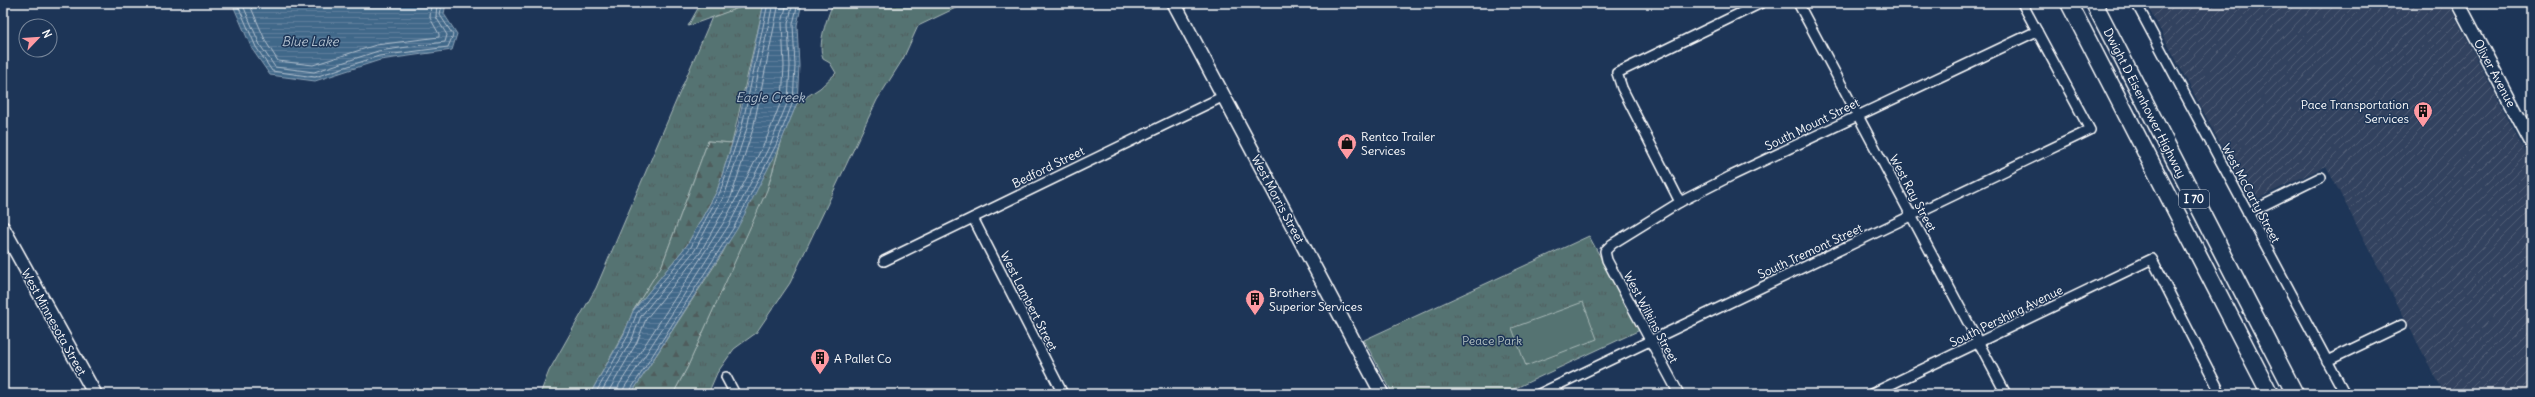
<svg xmlns="http://www.w3.org/2000/svg" width="2535" height="397" font-family="Delius,sans-serif">
	<style>
		.industrial { fill: url(#industrial-furrows) }
		.grass { fill: url(#grass-tufts); stroke: #aab9b8 }
		.forest { fill: url(#forest-firs); stroke: #aab9b8 }
		.pitch { fill: #547372; stroke: #aab9b8 }
		.water { fill: url(#water-rules); stroke: #8da4b8 }
		.lines { fill: none; stroke-linecap: round; stroke-linejoin: round }
		.shore { stroke: #b3c2d0; stroke-width: 1 }
		.street-casing { stroke: #fff; stroke-width: 12 }
		.secondary-casing { stroke: #fff; stroke-width: 16 }
		.highway-casing { stroke: #fff; stroke-width: 19 }
		.street { stroke: #1d3557; stroke-width: 9 }
		.secondary { stroke: #1d3557; stroke-width: 13 }
		.highway { stroke: #1d3557; stroke-width: 16 }
		.labels { text-anchor: middle; dominant-baseline: central; stroke-width: 3; stroke-linejoin: round; paint-order: stroke }
		.shield { fill: #1d3557; stroke: #bbc2cd; stroke-width: 1 }
		.shield-label { font-size: 11px; font-weight: bold; fill: #fff }
		.street-label { font-size: 12px; fill: #fff; stroke: #1d3557 }
		.poi-label { font-size: 12px; fill: #fff; stroke: #1d3557; text-anchor: start }
		.park-label { font-size: 12px; fill: #b2c0c0; stroke: #1d3557 }
		.water-label { font-size: 13px; font-style: italic; fill: #b3c2d0; stroke: #1d3557 }
	</style>
	<defs>
		<pattern id="industrial-furrows" width="10" height="10" patternUnits="userSpaceOnUse"><rect width="10" height="10" fill="#33435e"/><path d="M-1 1l2-2M0 10L10 0M9 11l2-2" fill="none" stroke="#525f76"/></pattern>
		<pattern id="grass-tufts" width="24" height="20" patternUnits="userSpaceOnUse"><rect width="24" height="20" fill="#547372"/><path d="M3 7l-1-3M5 7V3M7 7l1-3M15 17l-1-3M17 17v-4M19 17l1-3" fill="none" stroke="#4f5c5b"/></pattern>
		<pattern id="forest-firs" width="22" height="20" patternUnits="userSpaceOnUse"><rect width="22" height="20" fill="#547372"/><path d="M5 1l3.5 6h-7zM16 11l3.5 6h-7z" fill="#4f5c5b"/></pattern>
		<pattern id="water-rules" width="6" height="5" patternUnits="userSpaceOnUse"><rect width="6" height="5" fill="#416789"/><path d="M0 2.5h6" fill="none" stroke="#5e7e9b"/></pattern>
	</defs>
	<rect width="100%" height="100%" fill="#1d3557"/>
	<filter id="ink" filterUnits="userSpaceOnUse"><feTurbulence type="fractalNoise" baseFrequency=".025" numOctaves="2"/><feDisplacementMap in="SourceGraphic" scale="8" xChannelSelector="R" yChannelSelector="G"/><feConvolveMatrix kernelMatrix="1 2 1 2 8 2 1 2 1" color-interpolation-filters="sRGB"/></filter>
	<g filter="url(#ink)">
		<path class="industrial" d="M2146,3H2448L2532,165V394H2444L2326,166L2251,202Z"/>
		<g class="grass">
			<path d="M752,3H764L732,143L708,141L662,265L633,311L626,329L590,394H540L549,371L596,288L712,17Z"/>
			<path d="M833,3H966L918,26L903,59L877,100L790,283L756,333L734,349L717,373L708,394H673L687,368L768,187L782,139L797,103L820,88L836,73L830,63L823,59C817,43 827,19 833,3Z"/>
			<path d="M1589,236L1640,330L1503,394H1393L1364,340Z"/>
		</g>
		<g class="forest">
			<path d="M701,3H752L688,26Z"/>
			<path d="M782,139L767,190L687,368L673,394H631L722,254Z"/>
			<path d="M708,141L732,143L717,191L687,245L633,311L662,265Z"/>
		</g>
		<path class="pitch" d="M1583,302L1597,339L1526,366L1512,328Z"/>
		<g class="water">
			<path d="M232,3H446L444,14L457,34L452,50L380,60L315,81L270,75L252,49Z"/>
			<path d="M764,3H802L797,25L799,66L797,103L779,147L737,229L631,394H590L624,334L633,311L687,245L717,191L738,125Z"/>
		</g>
		<g class="lines">
			<g class="shore">
				<path d="M237,3L256,47L272,71L315,77L379,56L448,47L453,35L440,15L442,3"/>
				<path d="M242,3L260,45L275,67L314,72L378,51L445,42L447,35L436,17L437,3"/>
				<path d="M249,3L266,42L278,61L313,65L376,45L439,37V34L430,18L431,3"/>
				<path d="M595,394L628,336L637,313L691,247L720,192L742,126L768,3"/>
				<path d="M600,394L632,339L641,316L695,250L725,194L747,128L773,3"/>
				<path d="M607,394L637,342L646,319L700,253L731,197L753,129L779,3"/>
				<path d="M617,394L619,385L724,222L766,140L782,99L784,66L782,23L787,3"/>
				<path d="M623,394L624,388L729,225L771,143L788,101L790,66L788,24L793,3"/>
				<path d="M628,394L734,227L776,145L793,102L795,66L793,24L798,3"/>
			</g>
			<defs>
				<g id="street">
					<path d="M1798,3L2006,394"/>
					<path d="M2136,3L2345,394"/>
					<path d="M1680,202L1622,88L1617,73L1761,3"/>
					<path d="M2248,213L2321,177"/>
					<path d="M973,218L1063,394"/>
					<path d="M884,261L1224,96"/>
					<path d="M2327,361L2402,325"/>
					<path d="M726,377L735,394"/>
					<path d="M1539,394L2090,130L2022,3"/>
					<path d="M1679,394L1607,260L1605,251L1612,244L1680,202L1731,176L2037,31"/>
					<path d="M1871,394L2152,259L2221,394"/>
				</g>
				<g id="secondary">
					<path d="M1174,3L1382,394"/>
					<path d="M2458,3L2532,143"/>
					<path d="M3,228L95,394"/>
				</g>
				<g id="highway">
					<path d="M2069,3L2270,394"/>
					<path d="M2094,3L2295,394"/>
				</g>
			</defs>
			<use href="#street" class="street-casing"/>
			<use href="#secondary" class="secondary-casing"/>
			<use href="#highway" class="highway-casing"/>
			<use href="#street" class="street"/>
			<use href="#secondary" class="secondary"/>
			<use href="#highway" class="highway"/>
		</g>
	</g>
	<defs>
		<symbol id="building-pin" viewBox="-11 -11 22 30"><path d="M0 17L-7.5 6A9.5 9.5 0 1 1 7.5 6Z" fill="#ff9aa2" stroke="#1d3557"/><path d="M-4-6H4V6H1V3H-1V6H-4ZM-2.5-4.3h1.7v1.8h-1.7ZM.8-4.3h1.7v1.8H.8ZM-2.5-1h1.7V.8h-1.7ZM.8-1h1.7V.8H.8Z" fill="#111"/></symbol>
		<symbol id="shop-pin" viewBox="-11 -11 22 30"><path d="M0 17L-7.5 6A9.5 9.5 0 1 1 7.5 6Z" fill="#ff9aa2" stroke="#1d3557"/><path d="M-5-2.5h2.3a2.7 3.5 0 0 1 5.4 0H5L5.5 6h-11ZM-1.5-2.5h3a1.5 2.3 0 0 0-3 0Z" fill="#111"/></symbol>
	</defs>
	<g fill-rule="evenodd">
		<use href="#building-pin" x="2412" y="100" width="22" height="30"/>
		<use href="#shop-pin" x="1336" y="132" width="22" height="30"/>
		<use href="#building-pin" x="1244" y="288" width="22" height="30"/>
		<use href="#building-pin" x="809" y="347" width="22" height="30"/>
	</g>
	<g class="labels">
		<rect class="shield" x="2179" y="190" width="30" height="18" rx="3"/>
		<g class="shield-label">
			<text x="2194" y="199">I 70</text>
		</g>
		<g class="street-label">
			<text transform="translate(2495 73) rotate(62)">Oliver Avenue</text>
			<text transform="translate(2145 103) rotate(63)">Dwight D Eisenhower Highway</text>
			<text transform="translate(1812 124) rotate(-26)">South Mount Street</text>
			<text transform="translate(1048 167) rotate(-26)">Bedford Street</text>
			<text transform="translate(1913 193) rotate(62)">West Ray Street</text>
			<text transform="translate(2251 193) rotate(62)">West McCarty Street</text>
			<text transform="translate(1278 199) rotate(62)">West Morris Street</text>
			<text transform="translate(1810 251) rotate(-25)">South Tremont Street</text>
			<text transform="translate(1029 301) rotate(63)">West Lambert Street</text>
			<text transform="translate(2006 316) rotate(-26)">South Pershing Avenue</text>
			<text transform="translate(1651 317) rotate(62)">West Wilkins Street</text>
			<text transform="translate(54 322) rotate(61)">West Minnesota Street</text>
		</g>
		<g class="poi-label">
			<text x="2409" y="104" text-anchor="end">Pace Transportation<tspan x="2409" dy="14">Services</tspan></text>
			<text x="1361" y="136">Rentco Trailer<tspan x="1361" dy="14">Services</tspan></text>
			<text x="1269" y="292">Brothers<tspan x="1269" dy="14">Superior Services</tspan></text>
			<text x="834" y="358">A Pallet Co</text>
		</g>
		<g class="park-label">
			<text x="1492" y="340">Peace Park</text>
		</g>
		<g class="water-label">
			<text x="310" y="41">Blue Lake</text>
			<text x="770" y="97">Eagle Creek</text>
		</g>
	</g>
	<rect width="2535" height="397" fill="none" stroke="#1d3557" stroke-width="16"/>
	<rect x="8" y="8" width="2519" height="381" fill="none" stroke="#fff" stroke-width="1.5" filter="url(#ink)"/>
	<g transform="translate(38 38) rotate(65)"><circle r="19" fill="#1d3557" stroke="#77869a"/>
	<path d="M0-3L7 15L0 10L-7 15Z" fill="#ff9aa2"/>
	<text y="-6" font-size="11" font-weight="bold" text-anchor="middle" fill="#ffffff">N</text>
	</g>
</svg>
